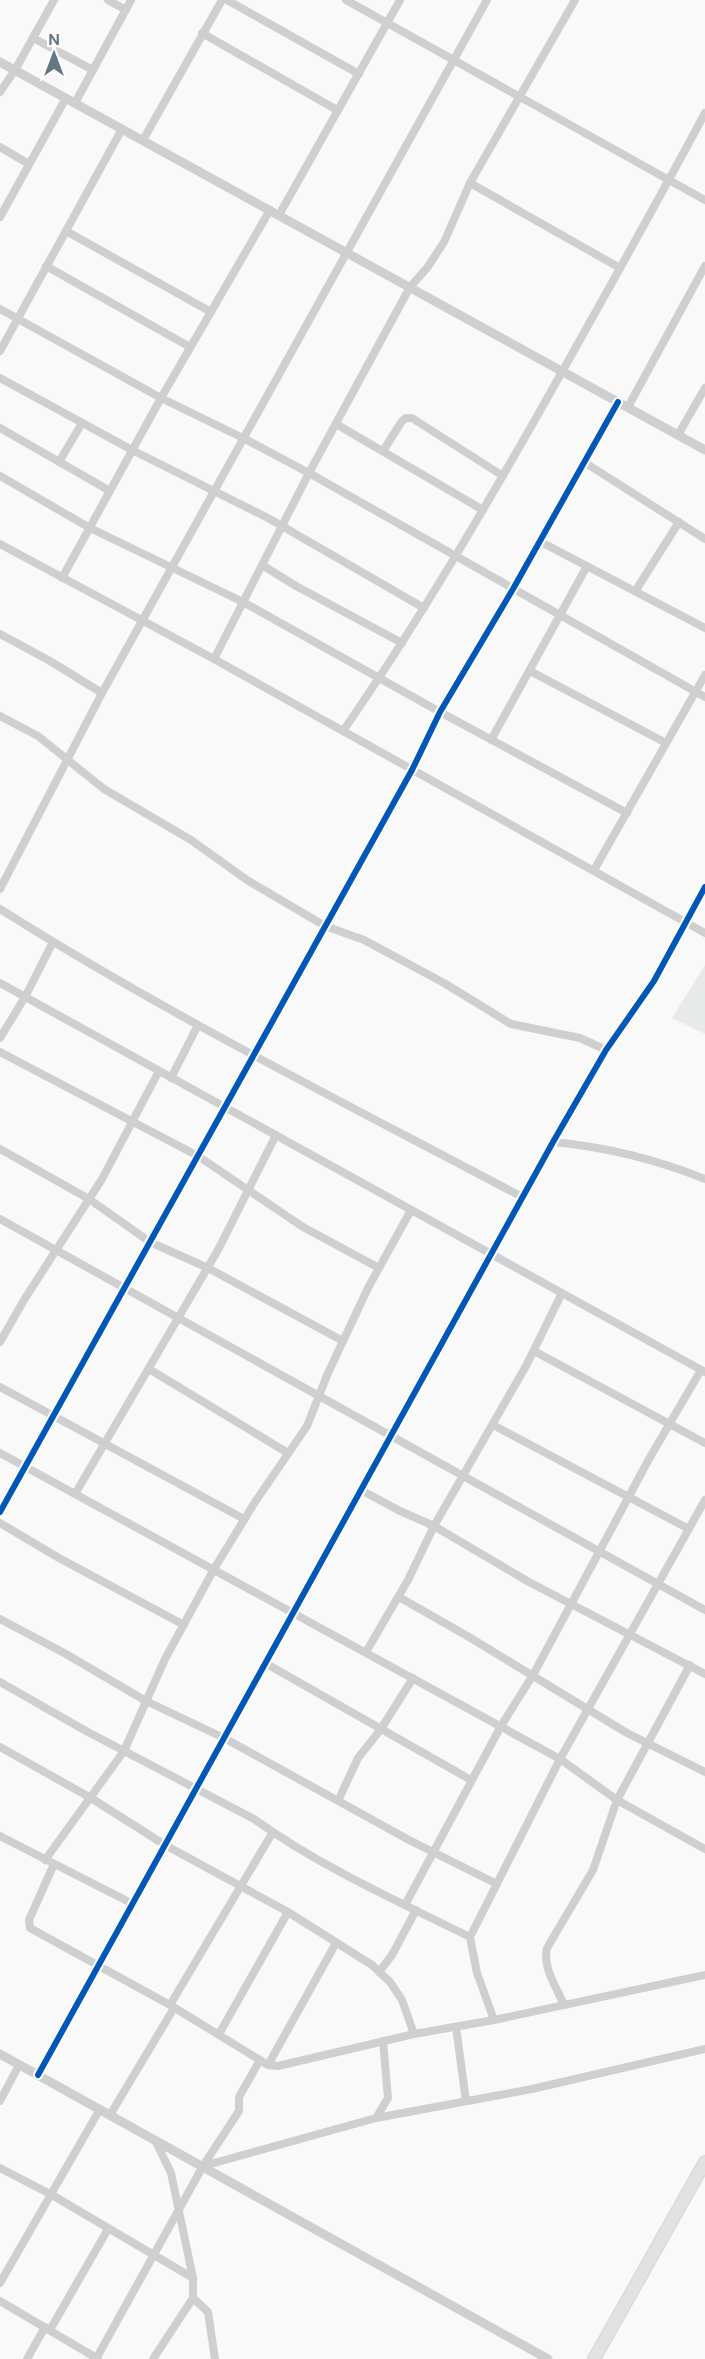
<svg xmlns="http://www.w3.org/2000/svg" width="705" height="2359" font-family="'DM Sans',sans-serif">
	<style>
		.built { fill: #e8e9e9 }
		.lines { fill: none; stroke-linecap: round; stroke-linejoin: round }
		.primary-casing { stroke: #d5d6d7; stroke-width: 14 }
		.minor { stroke: #cecfd0; stroke-width: 8 }
		.tertiary { stroke: #cecfd0; stroke-width: 9 }
		.primary { stroke: #e1e2e2; stroke-width: 12 }
		.cycleway-casing { stroke: #fff; stroke-width: 10 }
		.cycleway { stroke: #0057b8; stroke-width: 6 }
	</style>
	<rect width="100%" height="100%" fill="#f9f9f9"/>
	<path class="built" d="M705,965V1034L672,1018Z"/>
	<g class="lines">
		<defs>
			<path id="primary" d="M594,2359L705,2162"/>
		</defs>
		<use href="#primary" class="primary-casing"/>
		<g class="minor">
			<path d="M108,0L126,10"/>
			<path d="M227,0L359,74"/>
			<path d="M346,0L705,200"/>
			<path d="M202,33L337,110"/>
			<path d="M33,38L93,70"/>
			<path d="M0,92L15,70L54,0"/>
			<path d="M75,103L131,0"/>
			<path d="M143,140L222,0"/>
			<path d="M0,147L29,164"/>
			<path d="M470,183L620,268"/>
			<path d="M279,215L400,0"/>
			<path d="M0,217L66,98"/>
			<path d="M66,231L211,312"/>
			<path d="M46,266L190,347"/>
			<path d="M0,309L161,398L243,438L309,473L705,697"/>
			<path d="M0,351L122,129"/>
			<path d="M0,378L132,450L268,518L424,608"/>
			<path d="M628,407L705,266"/>
			<path d="M336,424L483,510"/>
			<path d="M0,428L110,491"/>
			<path d="M678,435L705,388"/>
			<path d="M383,451L402,421L406,418H412L503,476"/>
			<path d="M59,462L82,423"/>
			<path d="M584,462L705,539"/>
			<path d="M0,476L90,528L243,602L440,712L627,813"/>
			<path d="M539,541L705,628"/>
			<path d="M0,544L214,659L705,933"/>
			<path d="M262,565L296,586L402,643"/>
			<path d="M62,578L161,398L270,210"/>
			<path d="M636,590L679,522"/>
			<path d="M0,634L50,661L102,693"/>
			<path d="M214,659L309,473L410,287L427,268L444,242L470,183L575,0"/>
			<path d="M530,671L666,743"/>
			<path d="M0,716L38,736L104,789L191,840L247,880L325,926L364,940L444,983L511,1024L580,1038L606,1050"/>
			<path d="M343,731C413,630 475,525 536,418C593,317 650,216 705,113"/>
			<path d="M491,740L587,566"/>
			<path d="M594,870L705,675"/>
			<path d="M0,889L102,693L487,0"/>
			<path d="M0,909C168,1015 347,1104 522,1197"/>
			<path d="M0,983L705,1372"/>
			<path d="M0,1038L25,997L53,942"/>
			<path d="M0,1052L198,1156L303,1227L379,1268"/>
			<path d="M171,1078L198,1025"/>
			<path d="M553,1142C607,1147 655,1159 705,1179"/>
			<path d="M0,1149L89,1199L150,1242L208,1268L343,1341"/>
			<path d="M0,1219L705,1610"/>
			<path d="M0,1342L24,1300L102,1179L159,1071"/>
			<path d="M534,1351L705,1443"/>
			<path d="M149,1369L288,1453"/>
			<path d="M0,1387L244,1519"/>
			<path d="M493,1425L689,1529"/>
			<path d="M0,1453L560,1759L617,1800L705,1849"/>
			<path d="M361,1490L400,1511L434,1526L529,1582L705,1674"/>
			<path d="M75,1494L218,1250L276,1135"/>
			<path d="M0,1512L412,770L440,712L513,589L618,402"/>
			<path d="M0,1523L59,1558L184,1625"/>
			<path d="M399,1597L469,1637L627,1733L705,1772"/>
			<path d="M0,1619L66,1654L146,1701L224,1738L409,1840L497,1884"/>
			<path d="M366,1652L408,1580L434,1526L526,1366L562,1293"/>
			<path d="M265,1663L471,1780"/>
			<path d="M0,1682L86,1731L254,1819C321,1867 397,1901 470,1937L477,1973L494,2020L705,1975"/>
			<path d="M0,1747L91,1798L165,1845L288,1912L372,1965L390,1982L402,2000L414,2034"/>
			<path d="M339,1799L358,1758L381,1729L413,1678"/>
			<path d="M0,1836L133,1904"/>
			<path d="M45,1860L124,1751L165,1659L214,1569L255,1502L307,1426L328,1373L368,1288L411,1210"/>
			<path d="M54,1864L29,1920L30,1928L170,2005L268,2065L278,2066L414,2034L494,2020"/>
			<path d="M405,1905L501,1726L533,1675L649,1459L701,1370"/>
			<path d="M470,1937L560,1759L705,1500"/>
			<path d="M379,1972L392,1955L416,1910"/>
			<path d="M170,2005L273,1832"/>
			<path d="M564,2005C557,1988 542,1967 547,1948L593,1870L617,1800L690,1665"/>
			<path d="M456,2027L466,2101"/>
			<path d="M219,2034L288,1912"/>
			<path d="M268,2065L336,1943"/>
			<path d="M38,2075L553,1142L606,1050L654,981L705,887"/>
			<path d="M0,2101L19,2065"/>
			<path d="M110,2115L174,2008"/>
			<path d="M376,2118L532,2089L705,2049"/>
			<path d="M203,2166L376,2118L388,2098L383,2041"/>
			<path d="M0,2168L52,2195L193,2278"/>
			<path d="M0,2283L100,2109"/>
			<path d="M193,2298L208,2312L215,2359"/>
			<path d="M0,2301L98,2359"/>
			<path d="M50,2330L108,2229"/>
			<path d="M27,2359L45,2327"/>
			<path d="M96,2359L203,2166L239,2111V2097L260,2060"/>
			<path d="M153,2359L193,2298V2278L171,2173L155,2140"/>
		</g>
		<g class="tertiary">
			<path d="M0,62L705,450"/>
			<path d="M0,2054L548,2359"/>
		</g>
		<use href="#primary" class="primary"/>
		<defs>
			<g id="cycleway">
				<path d="M0,1512L412,770L440,712L513,589L618,402"/>
				<path d="M38,2075L553,1142L606,1050L654,981L705,887"/>
			</g>
		</defs>
		<use href="#cycleway" class="cycleway-casing"/>
		<use href="#cycleway" class="cycleway"/>
	</g>
	<g transform="translate(54 54)" stroke="#ffffff" stroke-width="4.5" paint-order="stroke">
	<path d="M0-4.5L10 22L0 15L-10 22Z" fill="#657683"/>
	<text y="-9" font-size="16" font-weight="bold" text-anchor="middle" fill="#657683">N</text>
	</g>
</svg>
